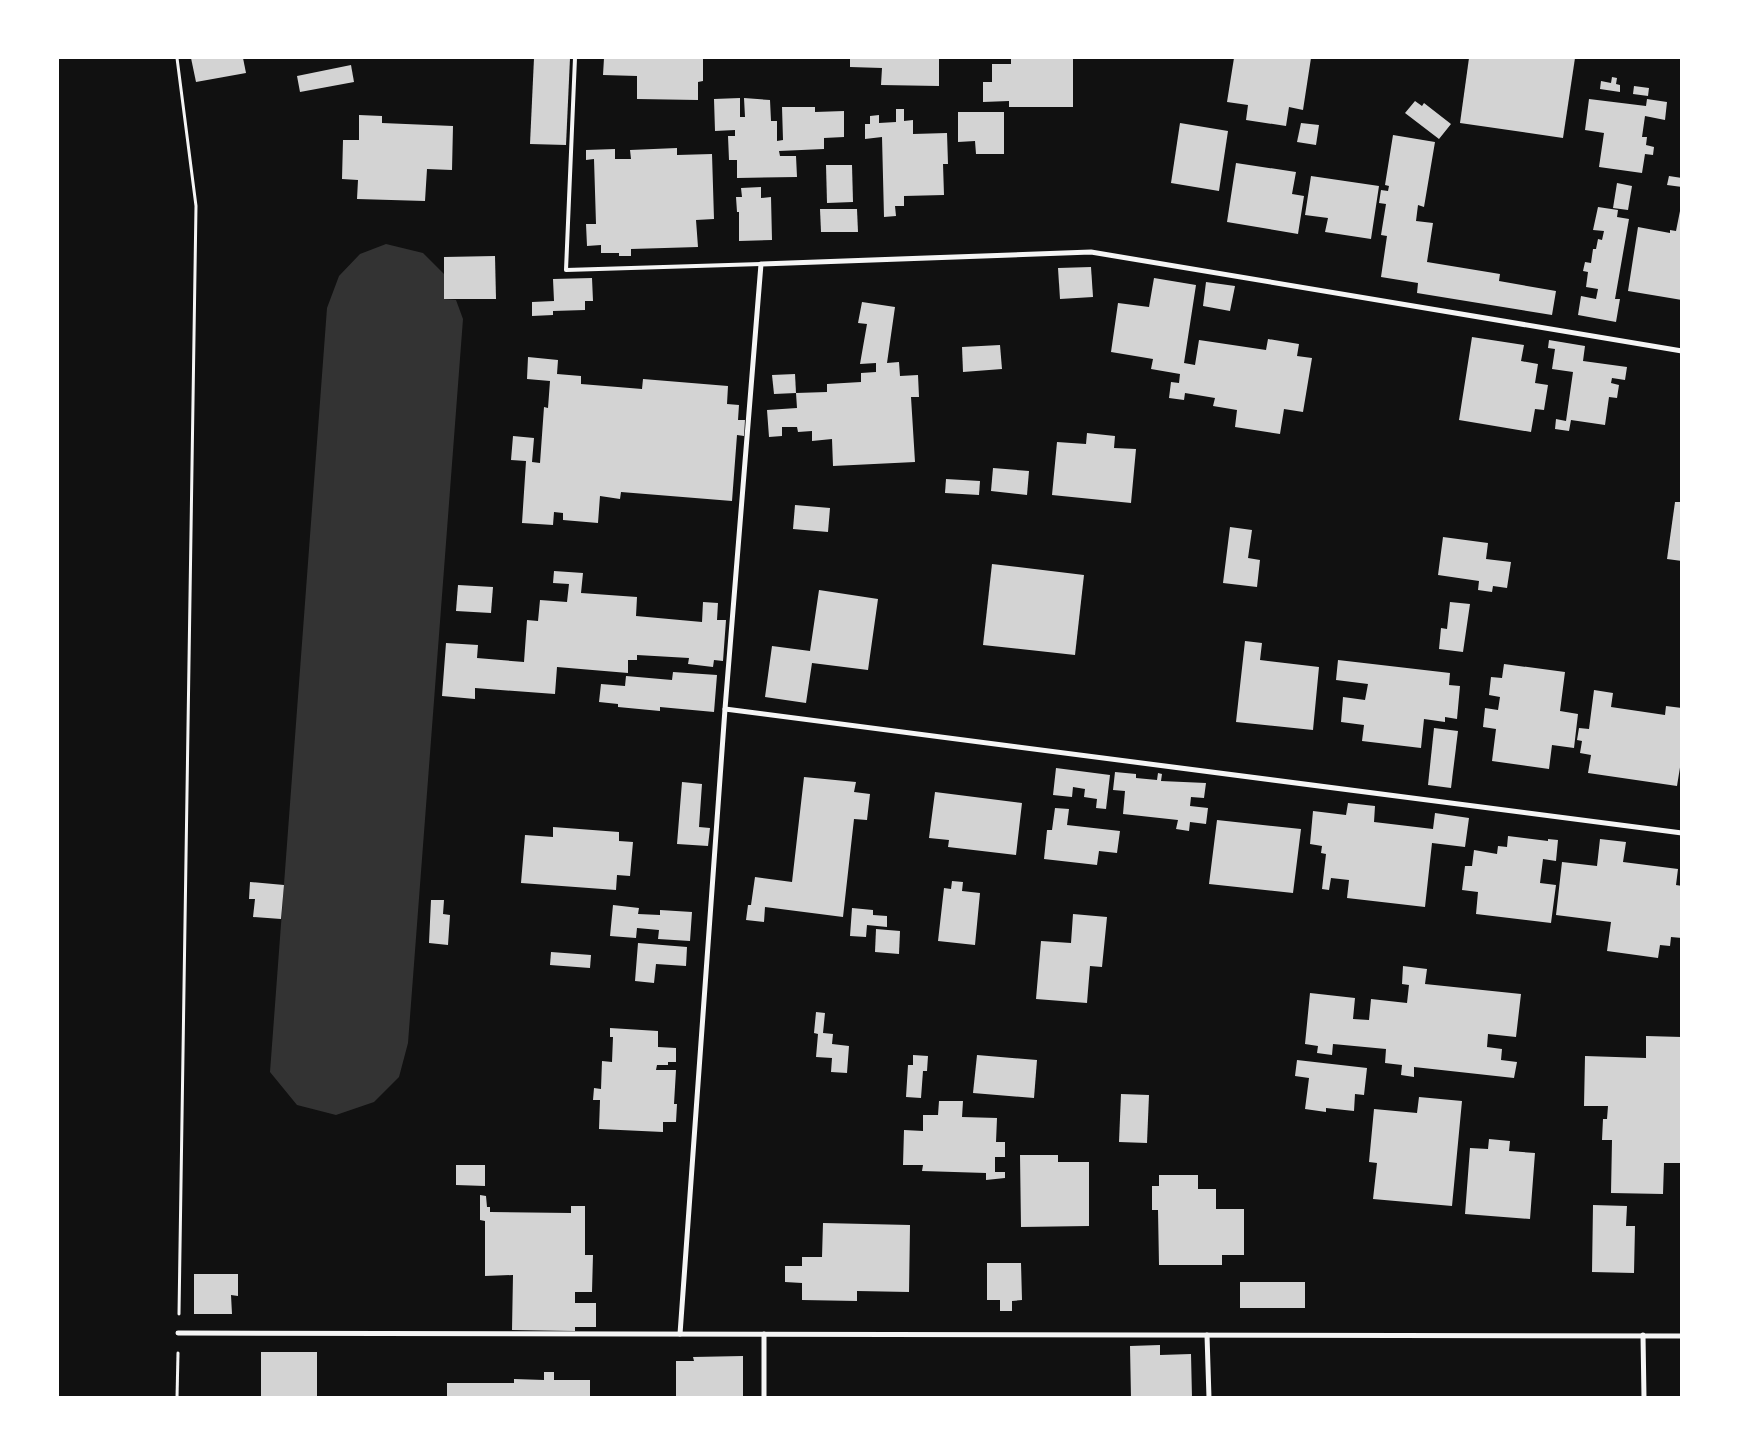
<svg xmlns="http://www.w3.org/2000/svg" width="1739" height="1455" font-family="Mulish,sans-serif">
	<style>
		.water { fill: #333 }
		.building { fill: #d3d3d3 }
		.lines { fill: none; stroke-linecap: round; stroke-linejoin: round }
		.path { stroke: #f5f5f5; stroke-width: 3 }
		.service { stroke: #f5f5f5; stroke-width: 4 }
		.minor { stroke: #f5f5f5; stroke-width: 5 }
	</style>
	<rect width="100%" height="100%" fill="#111"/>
	<path class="water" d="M386,244L423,253L444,274V299L456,300L463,319L408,1043L399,1077L374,1102L336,1115L297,1105L270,1072L327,308L339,276L360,254Z"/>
	<g class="building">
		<path d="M191,58H243L246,73L196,82Z"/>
		<path d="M534,58H570L566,145L530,144Z"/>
		<path d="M604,58H703V81L698,82V100L637,99V76L603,75Z"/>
		<path d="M850,58H939V86L881,85L882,68L850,67Z"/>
		<path d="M1011,58H1073V107H1009V101L983,102V82H992V64H1011Z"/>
		<path d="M1234,58H1311L1303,110L1289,107L1286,126L1246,120L1248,105L1227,102Z"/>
		<path d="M1469,58H1575L1563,138L1460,123Z"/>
		<path d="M351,65L354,82L300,92L297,76Z"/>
		<path d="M1612,77L1617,78L1616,84L1620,85V92L1600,89L1601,81L1611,83Z"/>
		<path d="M1634,86L1649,88L1648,96L1633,94Z"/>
		<path d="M740,98V117H745L744,98L770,100L771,121H777V141L783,140L782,107H815V112L844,111V137L824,138V149L779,151L780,156H796L797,177L737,178V160H729L728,136H735V130L715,131L714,99Z"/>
		<path d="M1589,99L1646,106L1647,99L1667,102L1665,120L1645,116L1642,137H1647L1646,145L1654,147L1653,155L1645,154L1642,173L1599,167L1604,133L1585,130Z"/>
		<path d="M1415,101L1422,106L1424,103L1451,124L1439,139L1405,113Z"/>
		<path d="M896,109H904V121L913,120V134L947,133L948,164H943L944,195L904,196V206H895L896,216L884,217L882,137L865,139V124H870V116L879,115V123L896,122Z"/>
		<path d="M958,112H1004V154H976L975,141L958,142Z"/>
		<path d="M359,115L382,116V123L453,126L452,170L427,169L425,201L357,199L358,180L342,179L343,140H359Z"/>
		<path d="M1180,123L1228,131L1219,191L1171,183Z"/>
		<path d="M1301,123L1319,125L1316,145L1297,142Z"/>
		<path d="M1393,135L1435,142L1424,207L1418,205L1416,221L1433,223L1427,262L1500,274L1499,281L1556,291L1552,315L1417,293L1418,283L1381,277L1387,236L1381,235L1386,204L1379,203L1381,190L1388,191L1389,186L1385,185Z"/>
		<path d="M677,148V155L712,154L714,219L696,220L698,247L631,249V256H619V253H601V245L587,246L586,224H596L594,159L586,160V150L615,149V159H631L630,150Z"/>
		<path d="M1236,163L1296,172L1292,194L1304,196L1298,234L1227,222Z"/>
		<path d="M826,165H852L853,202L827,203Z"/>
		<path d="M1311,176L1379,186L1371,239L1325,232L1328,218L1305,215Z"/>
		<path d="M1669,176L1682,178V187L1667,185Z"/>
		<path d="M1617,183L1632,186L1628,210L1613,208Z"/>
		<path d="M761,187V198L771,197L772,240L739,241V212H737L736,197H742L741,188Z"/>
		<path d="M1681,206L1682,300L1628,291L1638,227L1670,233V230L1676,231Z"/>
		<path d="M1598,207L1618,210L1617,217L1629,219L1615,299H1620L1616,322L1578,315L1581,296L1596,299L1598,289L1586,287L1588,272L1583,271L1585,262L1591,263L1593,249H1596L1598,239L1602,240L1604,231L1593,230Z"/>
		<path d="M820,209H857L858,232H821Z"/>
		<path d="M495,256L496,299H444V257Z"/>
		<path d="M1091,267L1093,297L1060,299L1058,268Z"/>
		<path d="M592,278L593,301H585V310L553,311V315L532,316V302L554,301L553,279Z"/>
		<path d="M1154,278L1196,285L1184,363L1195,365L1199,340L1266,350L1268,339L1299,344L1297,356L1312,358L1303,412L1284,409L1280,434L1235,427L1237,410L1213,406L1215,398L1185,393L1184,400L1169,398L1171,382L1179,383L1180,374L1151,369L1153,359L1111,352L1118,303L1149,307Z"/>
		<path d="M1206,282L1235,286L1230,311L1203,306Z"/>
		<path d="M862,302L895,307L887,363L899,362L900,376L918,375L919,397H911L915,462L833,466L832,439L812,441V431L798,432L797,427H782V436L769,437L767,410L797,408L796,393L827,392V384L861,382V373L876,372V363L860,364L867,324L858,323Z"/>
		<path d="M1472,337L1524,345L1521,361L1538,364L1535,383L1548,385L1544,410L1535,409L1531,432L1459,420Z"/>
		<path d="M1549,340L1585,346L1583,361L1627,367L1625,380L1612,378L1611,383L1619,385L1617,398L1609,397L1605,425L1571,420L1569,431L1555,429L1556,419L1566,421L1573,372L1552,369L1555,349L1548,348Z"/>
		<path d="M1000,345L1002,369L963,372L962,347Z"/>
		<path d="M528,357L558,360L557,374L581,376V384L642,389L643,379L728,386L727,404L739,405L738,420H745L744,436L737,435L732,501L621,492L620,499L600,496L598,523L563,520V513L554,512L553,525L522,523L526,461L511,460L513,436L534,438L532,462L540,463L544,407L548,408L550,381L527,379Z"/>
		<path d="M795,374L796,393L774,394L772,375Z"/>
		<path d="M1087,433L1115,436L1114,448L1136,449L1131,503L1052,495L1057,442L1086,444Z"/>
		<path d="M993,468L1029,471L1027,495L991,491Z"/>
		<path d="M946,479L980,481L979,495L945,493Z"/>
		<path d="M1675,502H1682V561L1667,559Z"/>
		<path d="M795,505L830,508L828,532L793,529Z"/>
		<path d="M1230,527L1252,530L1248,558L1260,560L1257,587L1223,583Z"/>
		<path d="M1443,537L1488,543L1486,559L1511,562L1507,588L1493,586L1492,592L1478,590L1479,581L1438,575Z"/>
		<path d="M992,564L1084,575L1075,655L983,645Z"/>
		<path d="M554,571L583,573L581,593L637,597L636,616L702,622L703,602L718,603L717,620H726L723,661L714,660L713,667L688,664L689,658L637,655V660H628V673L557,667L555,694L475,688V699L442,696L446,643L478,645L477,658L524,662L527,620L538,621L540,600L567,602L569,584L553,583Z"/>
		<path d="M458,585L493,587L491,613L456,611Z"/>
		<path d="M819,590L878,599L868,670L812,663L806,703L765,697L772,646L810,651Z"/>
		<path d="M1450,602L1470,604L1463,652L1439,649L1441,628L1447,629Z"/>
		<path d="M1245,641L1262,643L1260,660L1319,667L1313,730L1236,722Z"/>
		<path d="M1338,660L1450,673L1449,685L1460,686L1457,719L1445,717V722L1424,719L1421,748L1362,741L1364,725L1341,722L1343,697L1365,700L1368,684L1336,680Z"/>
		<path d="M1504,664L1565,672L1560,711L1578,714L1574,748L1552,745L1549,769L1492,761L1496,729L1483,727L1485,708L1498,710L1500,697L1489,695L1491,677L1502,678Z"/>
		<path d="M673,672L717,675L714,712L660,707V711L618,707V704L599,702L601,684L625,686L626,676L672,680Z"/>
		<path d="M1594,690L1613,693L1611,707L1665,715L1666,706L1682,708V755L1677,786L1588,773L1591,755L1580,753L1582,741L1577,740L1579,728L1589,729Z"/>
		<path d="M1434,728L1458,731L1451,788L1428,785Z"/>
		<path d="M1056,768L1110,775L1106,809L1096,808L1097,799L1084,797L1085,789L1073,787L1072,797L1053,795Z"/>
		<path d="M1115,772L1136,774V778L1157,780L1158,773L1162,774L1161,781L1206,783L1204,798L1191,797L1190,806L1208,808L1206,824L1190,822L1189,831L1176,829L1178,820L1123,814L1125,791L1113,790Z"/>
		<path d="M804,777L856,782L854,792L870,794L867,820L854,819L843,917L765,907L764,922L746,920L748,905H751L755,877L792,882Z"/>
		<path d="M682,782L702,784L699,827L710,828L708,846L677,844Z"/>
		<path d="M935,792L1022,803L1016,855L948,847L949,840L929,838Z"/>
		<path d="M1348,803L1375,806L1374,822L1433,829L1435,813L1469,818L1465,847L1432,843L1425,907L1347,898L1349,880L1331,878L1329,890L1322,889L1326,854L1321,853L1322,846L1310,844L1313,811L1346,815Z"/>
		<path d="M1055,808L1069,809L1067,825L1120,831L1117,853L1099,851L1097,865L1044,859L1047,830H1052Z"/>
		<path d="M1217,820L1301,829L1293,893L1209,884Z"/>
		<path d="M553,827L619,832V841L633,842L630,876L617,875L616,890L521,883L525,835L553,837Z"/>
		<path d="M1508,836L1548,841V839L1558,840L1556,861L1543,859L1540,883L1556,885L1551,923L1476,914L1478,892L1462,890L1465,866H1472L1474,850L1497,854L1498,846L1507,847Z"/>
		<path d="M1600,839L1626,842L1623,862L1678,869L1676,885L1682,886V938L1671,937L1670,946L1660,945L1658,958L1607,951L1611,922L1556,915L1562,862L1597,866Z"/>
		<path d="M952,881L963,882L962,891L980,893L975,945L938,941L944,888L951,889Z"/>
		<path d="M250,882L284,885L281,919L253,917L255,899H249Z"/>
		<path d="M431,900H444L443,914L450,915L448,945L429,943Z"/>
		<path d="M613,905L639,908L638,914L660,915V910L692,912L690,941L658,939L659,930L637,928L636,938L610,936Z"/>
		<path d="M852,908L873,910V915L887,916V927L867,925L866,937L850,936Z"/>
		<path d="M1073,914L1107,917L1102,967L1090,966L1087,1003L1036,999L1041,941L1071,943Z"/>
		<path d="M876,929L900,931L899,954L875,952Z"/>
		<path d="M638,943L687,947L686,966L656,964L654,983L635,981Z"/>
		<path d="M551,952L591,955L590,968L550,965Z"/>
		<path d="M1403,966L1427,969L1425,984L1521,994L1516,1037L1488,1034L1487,1047L1502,1049L1501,1060L1517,1062L1514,1078L1414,1067V1077L1401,1075L1402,1065L1385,1063L1386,1049L1333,1044L1332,1055L1317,1053L1318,1046L1305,1044L1310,993L1355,998L1353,1019L1369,1020L1371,999L1407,1003L1409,985L1402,984Z"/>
		<path d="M816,1012L825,1013L823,1033L833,1034L832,1044L849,1046L847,1073L831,1072L832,1058L816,1057L818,1034L814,1033Z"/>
		<path d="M610,1028L658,1031V1047L676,1048V1062H668V1065H657L656,1070H676L674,1104H677L676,1122H663V1132L599,1129L600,1100H593L594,1088L601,1089L602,1061L612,1062L613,1037H610Z"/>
		<path d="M1646,1036L1682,1037V1163H1664L1663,1194L1611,1193L1612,1140H1602L1603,1119H1607L1608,1106H1584L1585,1056L1646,1058Z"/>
		<path d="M913,1055L928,1056L927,1071H923L921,1098L906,1097L908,1065H913Z"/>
		<path d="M977,1055L1037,1060L1034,1098L973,1093Z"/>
		<path d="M1297,1060L1367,1068L1364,1095L1355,1094L1354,1111L1326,1108V1112L1305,1109L1309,1078L1295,1076Z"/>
		<path d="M1121,1094L1149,1095L1147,1143L1119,1142Z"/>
		<path d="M1419,1097L1462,1101L1452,1206L1373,1199L1377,1163L1369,1162L1374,1109L1417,1113Z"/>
		<path d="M939,1101H963L962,1117L997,1118L996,1142H1005V1157H995V1172H1005V1178L986,1180V1173L922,1171L923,1165H903L904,1130L923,1131V1115H938Z"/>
		<path d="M1489,1139L1510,1141L1509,1151L1535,1153L1530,1219L1465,1214L1470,1148L1488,1149Z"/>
		<path d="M1020,1155H1058V1162H1089V1226L1021,1227Z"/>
		<path d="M456,1165H485V1186L456,1185Z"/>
		<path d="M1159,1175H1198V1189H1216V1209H1244V1255H1222V1265H1159L1158,1210H1152V1186H1159Z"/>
		<path d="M480,1195L486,1196L487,1207H490V1212L571,1213V1206H585V1255H593L592,1292H575V1303H596V1327H575V1331L512,1330L513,1275L485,1276V1221L480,1220Z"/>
		<path d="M1593,1205L1627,1206L1626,1226H1635L1634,1273L1592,1272Z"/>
		<path d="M823,1223L910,1225L909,1292L857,1291V1301L802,1300V1283L785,1282V1266H802V1257H822Z"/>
		<path d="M987,1263H1021L1022,1300L1012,1301V1311H1000V1300H987Z"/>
		<path d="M194,1274H238V1296L231,1295L232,1314H194Z"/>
		<rect x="1240" y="1282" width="65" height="26"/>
		<path d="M1160,1345V1355L1191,1354L1192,1398H1131L1130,1346Z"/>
		<rect x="261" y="1352" width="56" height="46"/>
		<path d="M743,1356V1398H676V1361H694L693,1357Z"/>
		<path d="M544,1372H554V1380H590V1398H447V1383H514V1379L544,1380Z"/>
	</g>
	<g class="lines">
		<g class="path">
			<path d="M177,58L196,206L179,1314"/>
			<path d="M177,1398L178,1353"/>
		</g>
		<path class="service" d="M575,58L566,270L761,264"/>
		<g class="minor">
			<path d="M725,709L1682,833"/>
			<path d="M178,1333L1682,1336"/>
			<path d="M680,1334L725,709L761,264L1091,252L1682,351"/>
			<path d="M764,1334V1398"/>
			<path d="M1207,1335L1209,1398"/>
			<path d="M1643,1335L1644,1398"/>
		</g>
	</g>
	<rect width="1739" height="1455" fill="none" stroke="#ffffff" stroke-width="118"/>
</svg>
